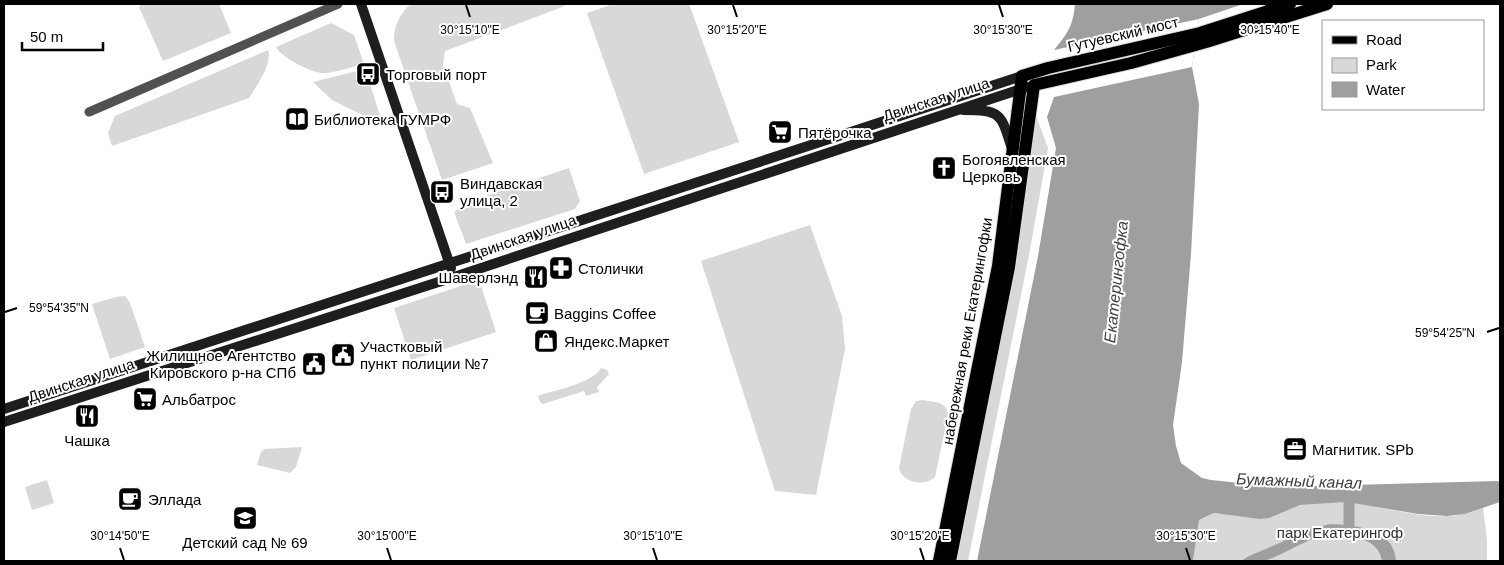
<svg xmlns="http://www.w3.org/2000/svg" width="1504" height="565" font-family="Arial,sans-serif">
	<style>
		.green { fill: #d8d8d8 }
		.water { fill: #9f9f9f }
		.pier { fill: #fff }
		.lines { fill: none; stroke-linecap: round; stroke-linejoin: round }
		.canal { stroke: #9f9f9f; stroke-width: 11 }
		.primary-casing { stroke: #dbdbdb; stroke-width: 14 }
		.street { stroke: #515151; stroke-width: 9 }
		.secondary { stroke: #1e1e1e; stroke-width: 10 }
		.primary { stroke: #000; stroke-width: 12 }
		.ticks { fill: none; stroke: #000; stroke-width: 2 }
		.labels { text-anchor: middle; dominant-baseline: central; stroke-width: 4; stroke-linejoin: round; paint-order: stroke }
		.street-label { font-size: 15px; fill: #000; stroke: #fff }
		.poi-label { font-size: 15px; fill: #000; stroke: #fff; text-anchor: start }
		.park-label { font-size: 15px; fill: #2f2f2f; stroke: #fff }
		.water-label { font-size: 16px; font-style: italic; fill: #404040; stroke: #fff }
		.ticks-label { font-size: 12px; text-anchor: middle; fill: #000; stroke: #fff; stroke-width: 4; stroke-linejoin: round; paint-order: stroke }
	</style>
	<rect width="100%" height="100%" fill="#fff"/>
	<g class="green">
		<path d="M142,4H219L231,33L163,61L139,7Z"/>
		<path d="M411,4H563L565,6L445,51L443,65L457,104L470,108L493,163L442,180L394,41C393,28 401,11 411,4Z"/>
		<path d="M613,4H689L739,142L644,174L587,13Z"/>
		<path d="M331,23L354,35L364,64C351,67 338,72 326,73C315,75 280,57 276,47Z"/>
		<path d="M268,50C273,63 256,87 249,98L112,146L108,133L115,116Z"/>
		<path d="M365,69L383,125L332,100L313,82Z"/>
		<path d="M1035,117L1037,118L1048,148L1029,255L968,561H957L1010,293L1020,234Z"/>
		<path d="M569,168L580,201L575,209L466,244L454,212L465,203Z"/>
		<path d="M810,225L842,316L845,349L816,495L775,491L701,261Z"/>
		<path d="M479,280L496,332L411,360L394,308Z"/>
		<path d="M125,296L130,303L145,347L110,359L92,304L116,297Z"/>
		<path d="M601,368L607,370L609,374L597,387L599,392L586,396L584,391L543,404L540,402L538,396C554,390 592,384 601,368Z"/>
		<path d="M922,400C934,402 947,401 948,415L935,477C925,487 902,483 899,468L911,409L916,401Z"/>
		<path d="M302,447L296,467L290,473L257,465L261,452L264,449Z"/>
		<path d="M47,480L54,503L32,510L25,487Z"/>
		<path d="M1347,502C1385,506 1426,522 1464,514C1470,513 1477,510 1483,507L1487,540V561H1193L1199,520L1214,513L1259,519L1300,505Z"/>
	</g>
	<g class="water">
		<path d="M1075,4H1243L1199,19L1192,67L1199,104L1191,254L1182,362L1173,425L1176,446L1181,463L1202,478L1211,480L1279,487L1497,481L1500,482V502L1465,514L1447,516L1418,514L1347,502L1300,505L1269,518L1259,519L1214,513L1199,520L1193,561H977L1038,256L1056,148L1047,117L1054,97V50C1068,33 1073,26 1075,4Z"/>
		<path d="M1330,524C1355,525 1395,529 1396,561H1382C1378,532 1333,532 1310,540C1295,546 1280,556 1264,561C1258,563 1248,561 1241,561L1249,556L1282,542L1298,532Z"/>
	</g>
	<path class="pier" d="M1199,19L1192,67L1054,97V50Z"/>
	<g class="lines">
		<path class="canal" d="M1349,532V497"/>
		<defs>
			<g id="primary">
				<path d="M939,561L998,266L1022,76L1048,68L1200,33L1290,4"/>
				<path d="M950,561L1009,267L1034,85L1131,63L1206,42L1327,4"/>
			</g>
		</defs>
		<use href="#primary" class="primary-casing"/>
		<path class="street" d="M89,112L338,4"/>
		<g class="secondary">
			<path d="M361,4L451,268"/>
			<path d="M963,110C1002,110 1001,114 1012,149"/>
			<path d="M4,409L1022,76"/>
			<path d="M4,422L454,277L1027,87"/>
		</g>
		<use href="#primary" class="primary"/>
	</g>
	<path class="ticks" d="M466,5L470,17M733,5L737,17M999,5L1003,17M1266,5L1270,17M5,312L17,308M1487,332L1499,328M120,548L124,560M387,548L391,560M653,548L657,560M920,548L924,560M1186,548L1190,560"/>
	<defs>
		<symbol id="bus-square" viewBox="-11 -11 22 22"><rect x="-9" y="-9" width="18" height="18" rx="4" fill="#000" stroke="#fff"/><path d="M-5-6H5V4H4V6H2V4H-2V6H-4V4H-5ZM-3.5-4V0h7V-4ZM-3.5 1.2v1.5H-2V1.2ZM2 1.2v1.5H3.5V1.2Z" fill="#fff"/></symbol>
		<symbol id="library-square" viewBox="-11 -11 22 22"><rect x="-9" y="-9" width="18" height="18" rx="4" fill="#000" stroke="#fff"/><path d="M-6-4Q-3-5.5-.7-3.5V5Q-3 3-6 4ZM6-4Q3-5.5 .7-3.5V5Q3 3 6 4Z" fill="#fff"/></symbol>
		<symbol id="supermarket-square" viewBox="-11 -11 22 22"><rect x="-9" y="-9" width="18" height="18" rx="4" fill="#000" stroke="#fff"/><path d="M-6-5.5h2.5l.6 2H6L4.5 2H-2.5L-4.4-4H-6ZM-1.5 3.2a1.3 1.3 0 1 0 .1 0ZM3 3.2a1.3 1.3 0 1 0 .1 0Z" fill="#fff"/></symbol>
		<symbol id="church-square" viewBox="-11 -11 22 22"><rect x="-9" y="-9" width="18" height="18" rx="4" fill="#000" stroke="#fff"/><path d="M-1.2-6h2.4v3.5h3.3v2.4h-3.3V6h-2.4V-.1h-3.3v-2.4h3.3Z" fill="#fff"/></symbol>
		<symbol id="pharmacy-square" viewBox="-11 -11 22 22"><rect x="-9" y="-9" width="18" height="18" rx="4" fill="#000" stroke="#fff"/><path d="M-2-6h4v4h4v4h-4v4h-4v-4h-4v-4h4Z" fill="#fff"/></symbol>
		<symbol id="restaurant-square" viewBox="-11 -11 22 22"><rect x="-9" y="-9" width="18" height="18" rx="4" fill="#000" stroke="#fff"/><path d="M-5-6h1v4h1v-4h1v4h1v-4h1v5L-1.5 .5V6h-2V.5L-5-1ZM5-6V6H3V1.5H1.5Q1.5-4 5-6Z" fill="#fff"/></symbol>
		<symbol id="cafe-square" viewBox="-11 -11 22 22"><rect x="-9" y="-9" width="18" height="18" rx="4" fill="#000" stroke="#fff"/><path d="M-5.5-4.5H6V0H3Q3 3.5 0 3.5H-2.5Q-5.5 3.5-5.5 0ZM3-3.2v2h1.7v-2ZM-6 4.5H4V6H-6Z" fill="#fff"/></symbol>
		<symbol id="shop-square" viewBox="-11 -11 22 22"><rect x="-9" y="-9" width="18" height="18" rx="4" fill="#000" stroke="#fff"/><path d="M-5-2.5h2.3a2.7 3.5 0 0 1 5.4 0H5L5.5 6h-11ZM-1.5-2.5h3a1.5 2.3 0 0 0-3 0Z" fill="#fff"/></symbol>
		<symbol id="civic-square" viewBox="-11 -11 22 22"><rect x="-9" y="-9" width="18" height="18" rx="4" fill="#000" stroke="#fff"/><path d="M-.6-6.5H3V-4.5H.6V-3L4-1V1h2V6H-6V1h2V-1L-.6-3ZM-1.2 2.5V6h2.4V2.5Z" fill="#fff"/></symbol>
		<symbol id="office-square" viewBox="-11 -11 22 22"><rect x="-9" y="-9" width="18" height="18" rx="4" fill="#000" stroke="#fff"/><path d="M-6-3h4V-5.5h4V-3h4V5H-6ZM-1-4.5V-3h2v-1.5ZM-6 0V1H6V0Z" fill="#fff"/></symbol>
		<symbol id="school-square" viewBox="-11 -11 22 22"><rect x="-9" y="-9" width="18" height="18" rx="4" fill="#000" stroke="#fff"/><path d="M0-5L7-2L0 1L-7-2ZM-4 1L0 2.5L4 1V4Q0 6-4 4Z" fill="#fff"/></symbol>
	</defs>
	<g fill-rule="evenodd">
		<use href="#bus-square" x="354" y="60" width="28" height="28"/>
		<use href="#library-square" x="283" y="105" width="28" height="28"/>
		<use href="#supermarket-square" x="766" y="118" width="28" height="28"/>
		<use href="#church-square" x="930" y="154" width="28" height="28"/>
		<use href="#bus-square" x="428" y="178" width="28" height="28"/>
		<use href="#pharmacy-square" x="547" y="254" width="28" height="28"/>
		<use href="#restaurant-square" x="522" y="263" width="28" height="28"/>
		<use href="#cafe-square" x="523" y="299" width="28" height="28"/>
		<use href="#shop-square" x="532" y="327" width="28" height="28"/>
		<use href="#civic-square" x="329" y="341" width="28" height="28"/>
		<use href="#civic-square" x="300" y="350" width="28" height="28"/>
		<use href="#supermarket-square" x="131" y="385" width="28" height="28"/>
		<use href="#restaurant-square" x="73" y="402" width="28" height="28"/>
		<use href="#office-square" x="1281" y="435" width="28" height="28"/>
		<use href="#cafe-square" x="116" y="485" width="28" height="28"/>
		<use href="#school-square" x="231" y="504" width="28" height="28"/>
	</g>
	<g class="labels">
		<g class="street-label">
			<text transform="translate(1123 34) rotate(-13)">Гутуевский мост</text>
			<text transform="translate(936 99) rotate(-18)">Двинская улица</text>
			<text transform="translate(523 237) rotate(-19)">Двинская улица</text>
			<text transform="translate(967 331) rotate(-80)">набережная реки Екатерингофки</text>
			<text transform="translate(81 380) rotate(-18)">Двинская улица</text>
		</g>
		<g class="poi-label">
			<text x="386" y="74">Торговый порт</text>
			<text x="314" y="119">Библиотека ГУМРФ</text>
			<text x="798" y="132">Пятёрочка</text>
			<text x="962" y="159">Богоявленская<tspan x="962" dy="17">Церковь</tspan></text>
			<text x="460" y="183">Виндавская<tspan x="460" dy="17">улица, 2</tspan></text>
			<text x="578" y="268">Столички</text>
			<text x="518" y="277" text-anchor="end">Шаверлэнд</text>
			<text x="554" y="313">Baggins Coffee</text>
			<text x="564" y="341">Яндекс.Маркет</text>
			<text x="360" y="346">Участковый<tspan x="360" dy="17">пункт полиции №7</tspan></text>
			<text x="296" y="355" text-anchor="end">Жилищное Агентство<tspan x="296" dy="17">Кировского р-на СПб</tspan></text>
			<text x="162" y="399">Альбатрос</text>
			<text x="87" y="440" text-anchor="middle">Чашка</text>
			<text x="1312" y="449">Магнитик. SPb</text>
			<text x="148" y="499">Эллада</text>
			<text x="245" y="542" text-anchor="middle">Детский сад № 69</text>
		</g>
		<g class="park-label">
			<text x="1340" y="532">парк Екатерингоф</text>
		</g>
		<g class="water-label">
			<text transform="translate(1116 282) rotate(-84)">Екатерингофка</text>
			<text transform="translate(1299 481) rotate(2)">Бумажный канал</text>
		</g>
	</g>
	<g class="ticks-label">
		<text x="470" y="34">30°15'10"E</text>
		<text x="737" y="34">30°15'20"E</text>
		<text x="1003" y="34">30°15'30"E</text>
		<text x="1270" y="34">30°15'40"E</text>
		<text x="59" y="312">59°54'35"N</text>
		<text x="1445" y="337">59°54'25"N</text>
		<text x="120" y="540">30°14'50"E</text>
		<text x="387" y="540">30°15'00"E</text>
		<text x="653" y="540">30°15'10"E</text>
		<text x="920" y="540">30°15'20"E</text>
		<text x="1186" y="540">30°15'30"E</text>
	</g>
	<rect width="1504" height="565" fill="none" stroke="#000000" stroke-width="10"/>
	<rect x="1322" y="20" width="162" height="90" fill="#ffffff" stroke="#999999"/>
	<rect x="1332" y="36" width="25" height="8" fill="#000000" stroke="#999999"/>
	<text x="1366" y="45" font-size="15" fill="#000000">Road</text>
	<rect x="1332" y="58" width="25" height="15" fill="#d8d8d8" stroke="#999999"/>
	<text x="1366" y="70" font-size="15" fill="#000000">Park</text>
	<rect x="1332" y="82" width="25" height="15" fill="#9f9f9f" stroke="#999999"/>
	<text x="1366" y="95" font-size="15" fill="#000000">Water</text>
	<path d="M22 42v8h81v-8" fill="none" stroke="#000000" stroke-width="2.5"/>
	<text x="30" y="42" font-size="15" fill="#000000" stroke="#ffffff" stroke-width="4" paint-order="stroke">50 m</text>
</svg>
